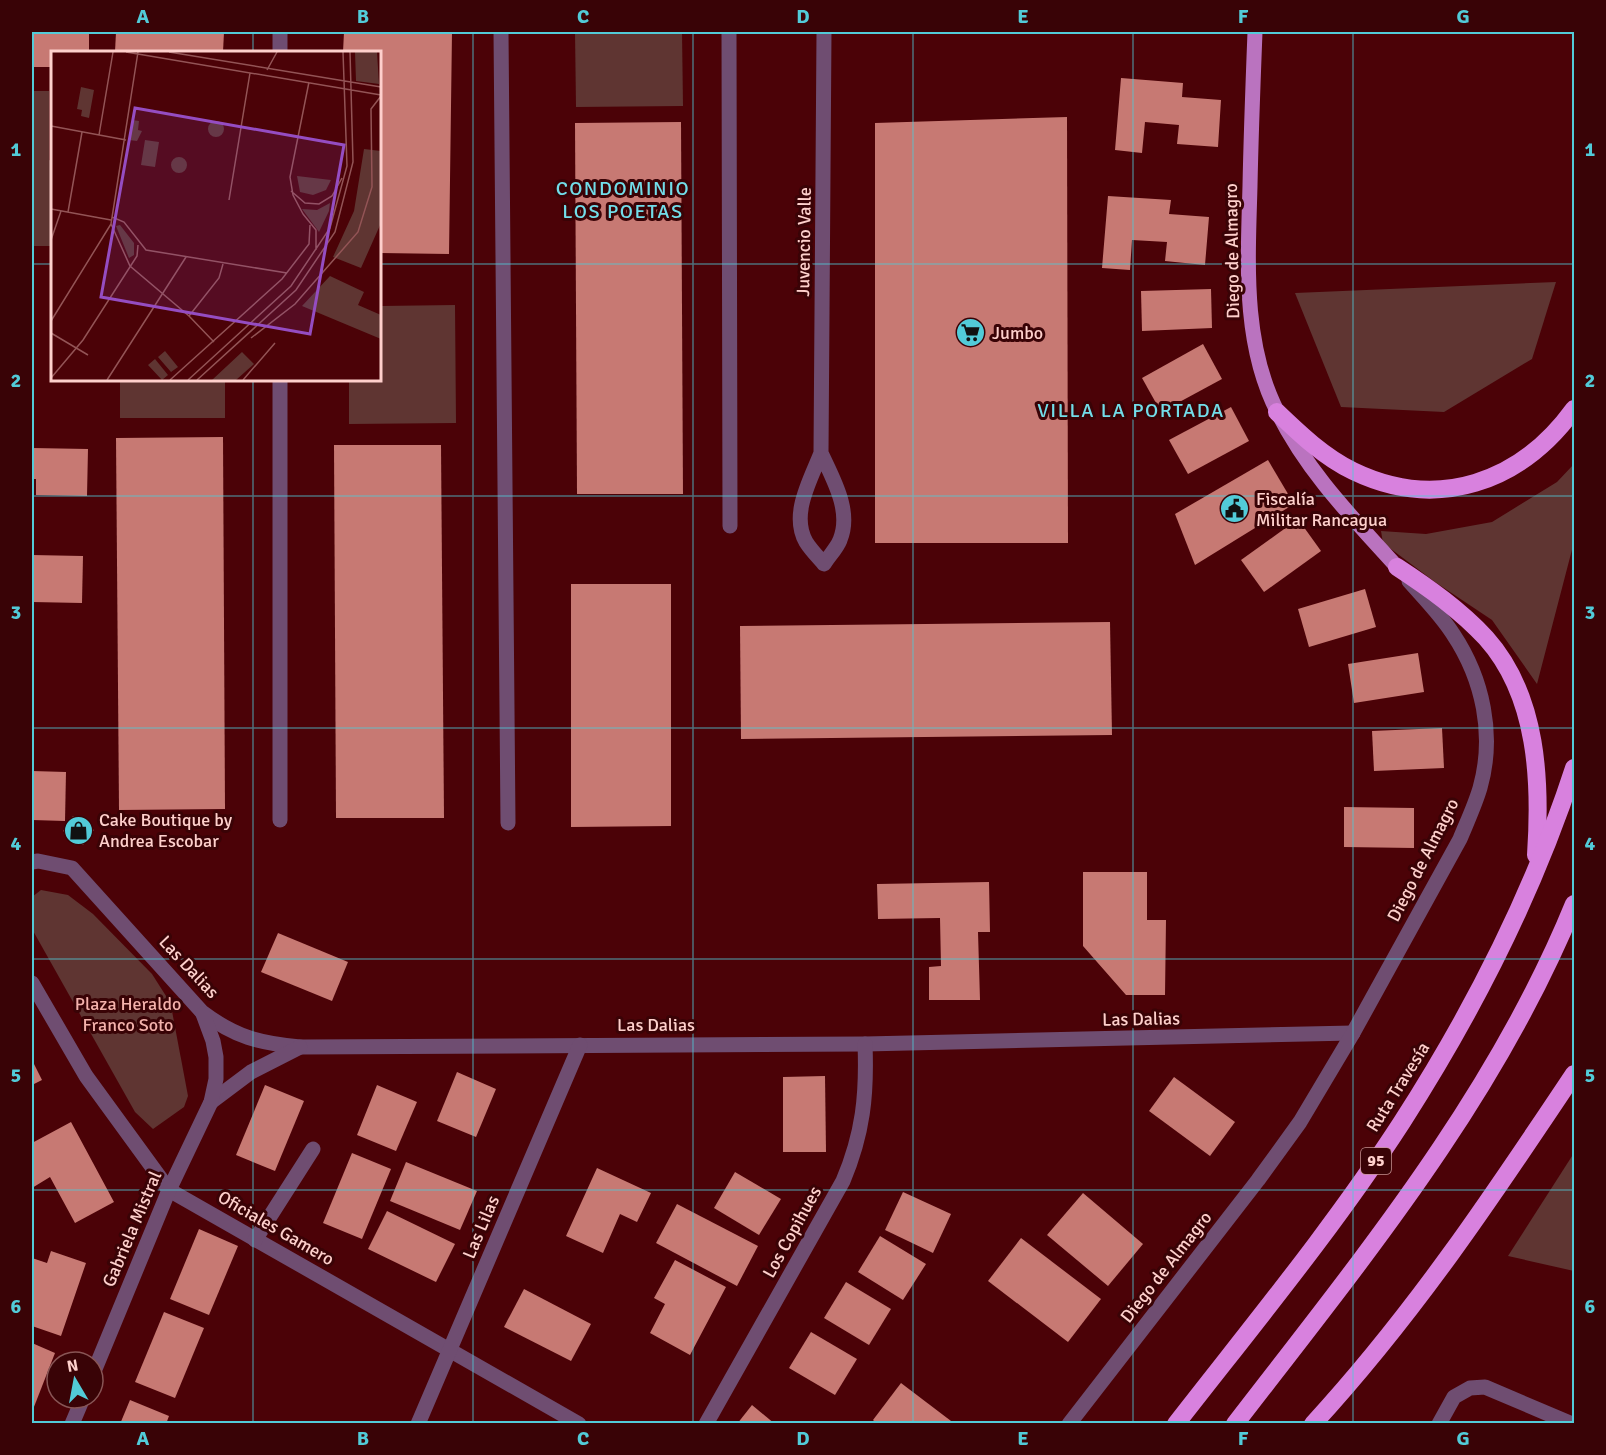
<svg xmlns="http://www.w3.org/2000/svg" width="1606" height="1455" font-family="Signika,sans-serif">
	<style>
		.green { fill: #5f3532 }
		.building { fill: #c77973 }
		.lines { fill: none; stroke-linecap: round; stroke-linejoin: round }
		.minor { stroke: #6f4d71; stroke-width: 15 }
		.major { stroke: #ba73bf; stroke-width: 15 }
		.highway { stroke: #d881de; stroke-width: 18 }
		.grid { fill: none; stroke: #52cbd8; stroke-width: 1.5; stroke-opacity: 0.55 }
		.labels { text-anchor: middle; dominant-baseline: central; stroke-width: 6; stroke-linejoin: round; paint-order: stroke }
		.shield { fill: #390306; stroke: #c39291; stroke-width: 1.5 }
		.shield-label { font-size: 16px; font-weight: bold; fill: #fed0cc }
		.street-label { font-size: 18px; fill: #fed0cc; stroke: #390306 }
		.poi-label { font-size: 18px; fill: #fed0cc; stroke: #390306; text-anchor: start }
		.park-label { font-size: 18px; fill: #f4b2ac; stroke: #390306 }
		.neighbourhood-label { font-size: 20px; letter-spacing: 1.5px; fill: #72dde9; stroke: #390306 }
		.inset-road { fill: none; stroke: #935456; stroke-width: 1.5 }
		.view { fill: #954dc2; fill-opacity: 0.15; stroke: #954dc2; stroke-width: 3 }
		.inset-edge { fill: none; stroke: #fed0cc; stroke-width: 3 }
		.neatline { fill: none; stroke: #52cbd8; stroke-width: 2 }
		.grid-label { font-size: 20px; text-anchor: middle; font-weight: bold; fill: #52cbd8 }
	</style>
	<rect width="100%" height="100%" fill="#4b0207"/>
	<g class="green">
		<path d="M575,32H682L683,106L576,107Z"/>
		<path d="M32,91H49V160L52,161V246H32Z"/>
		<path d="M1556,282L1532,359L1444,412L1341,407L1295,293Z"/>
		<path d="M455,305L456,423L349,424V380H380V306Z"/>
		<rect x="120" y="380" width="105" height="38"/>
		<path d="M1574,464V542L1537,684L1492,620L1435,582L1383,543L1381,531L1426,534L1492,522L1557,482Z"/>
		<path d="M41,890L68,895L93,914L152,974L166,996L172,1011L188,1096L184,1107L153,1129L135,1112L32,929V897Z"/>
		<path d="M1574,1153V1271L1508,1256Z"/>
	</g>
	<g class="building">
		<path d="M32,32H89V52H52V67H32Z"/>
		<path d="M116,32H224L223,52H115Z"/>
		<path d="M344,32H452L449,254L380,253V52H343Z"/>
		<path d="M1121,78L1183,83L1182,97L1221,100L1218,147L1177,144L1179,125L1145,122L1142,153L1115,150Z"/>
		<rect x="50" y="90" width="2" height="69"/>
		<path d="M1067,117L1068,543H875V123Z"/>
		<path d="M681,122L683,494H577L575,123Z"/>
		<path d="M1108,196L1171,200L1169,214L1209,217L1205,265L1165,261L1167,242L1132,240L1130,270L1102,268Z"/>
		<path d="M1211,289L1212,328L1142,331L1141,291Z"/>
		<path d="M1203,344L1222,379L1161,412L1142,378Z"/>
		<path d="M1231,407L1249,441L1188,474L1169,440Z"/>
		<path d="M223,437L225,809L119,810L116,438Z"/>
		<path d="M334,445H441L444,818H336Z"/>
		<path d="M32,448L88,449L87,496L36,495V479H32Z"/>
		<path d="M1268,460L1294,504L1195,565L1175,514Z"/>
		<path d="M1298,519L1321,551L1264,592L1241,560Z"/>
		<path d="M32,555L83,556L82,603L32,602Z"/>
		<path d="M571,584H671V826L571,827Z"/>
		<path d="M1365,589L1376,627L1309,647L1298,609Z"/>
		<path d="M1110,622L1112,735L741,739L740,626Z"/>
		<path d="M1418,653L1424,692L1354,703L1348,664Z"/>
		<path d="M1442,728L1444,768L1374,771L1372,731Z"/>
		<path d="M32,771L66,772L65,821L32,820Z"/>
		<path d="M1344,807L1414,808V848L1344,847Z"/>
		<path d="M73,816L94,830L83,845L63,831Z"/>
		<path d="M1083,872H1147V920H1166L1165,995H1126L1083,946Z"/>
		<path d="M989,882L990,932H978L980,1000H929V967L941,966L940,918L878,919L877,884Z"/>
		<path d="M278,933L348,962L332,1001L261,972Z"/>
		<path d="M32,1060L42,1080L32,1085Z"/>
		<path d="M457,1072L496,1089L476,1137L437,1121Z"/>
		<path d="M825,1076L826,1152H783V1077Z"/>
		<path d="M1174,1077L1235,1122L1210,1156L1149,1111Z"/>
		<path d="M265,1085L304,1101L275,1171L236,1155Z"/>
		<path d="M377,1085L417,1102L396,1151L357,1135Z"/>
		<path d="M71,1122L114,1202L75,1223L50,1177L32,1188V1143Z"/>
		<path d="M352,1153L391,1169L362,1239L323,1223Z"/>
		<path d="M406,1162L477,1191L460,1230L390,1201Z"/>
		<path d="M597,1168L651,1193L637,1222L620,1214L603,1253L566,1236Z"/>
		<path d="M735,1172L781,1199L759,1235L714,1208Z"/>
		<path d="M903,1192L951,1214L933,1253L885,1230Z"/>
		<path d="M1083,1193L1143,1244L1108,1286L1047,1235Z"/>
		<path d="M677,1204L758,1246L737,1286L656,1243Z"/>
		<path d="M387,1211L455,1244L436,1282L368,1249Z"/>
		<path d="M199,1229L238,1246L209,1315L170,1299Z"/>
		<path d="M880,1236L926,1264L903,1300L858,1272Z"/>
		<path d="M1021,1238L1101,1299L1068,1342L988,1281Z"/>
		<path d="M51,1251L86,1263L61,1336L32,1326V1258L47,1263Z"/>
		<path d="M675,1260L726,1287L690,1355L650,1333L665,1304L654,1298Z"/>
		<path d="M846,1282L891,1309L869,1345L824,1318Z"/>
		<path d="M524,1289L591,1324L571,1361L504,1327Z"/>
		<path d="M164,1312L204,1328L175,1398L135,1382Z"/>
		<path d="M811,1332L857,1359L835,1395L789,1368Z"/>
		<path d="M32,1343L55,1353L32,1412Z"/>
		<path d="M901,1383L955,1424H877L873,1420Z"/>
		<path d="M130,1400L169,1416L166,1424H120Z"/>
		<path d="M752,1405L775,1424H737Z"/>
	</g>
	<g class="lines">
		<g class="minor">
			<path d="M501,32L508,823"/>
			<path d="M729,32L730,526"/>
			<path d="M280,52V32"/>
			<path d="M821,453C833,479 852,511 840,540C837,548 829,556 824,564C818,557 811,550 806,542C790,514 811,479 821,453L824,32"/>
			<path d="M280,820V380"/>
			<path d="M32,862L38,861L72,868L202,1012C235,1037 259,1043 300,1047L865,1044L1353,1033"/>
			<path d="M32,983L86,1076L169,1190L579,1424"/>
			<path d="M211,1102L251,1072L300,1047"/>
			<path d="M255,1240L313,1149"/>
			<path d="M93,1374L169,1190L211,1102L216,1079V1057L213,1041L203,1014"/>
			<path d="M72,1424L83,1398"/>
			<path d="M418,1424L580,1045"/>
			<path d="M706,1424L843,1181C863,1134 867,1095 865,1044"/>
			<path d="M1069,1424L1258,1180L1300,1122L1353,1033L1460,839C1467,822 1475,805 1480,788C1495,735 1483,679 1453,634C1441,615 1424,598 1409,581"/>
			<path d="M1439,1424L1454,1397L1470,1388L1485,1387L1572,1424"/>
		</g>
		<path class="major" d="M1255,32C1253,83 1251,134 1250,186C1248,261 1242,344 1278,413C1309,474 1352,517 1397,567"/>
		<g class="highway">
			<path d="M1277,412C1300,434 1324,457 1353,471C1438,512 1521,482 1574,409"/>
			<path d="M1397,567C1429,588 1460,610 1486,638C1538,696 1541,782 1536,855"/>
			<path d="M1176,1424C1253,1325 1334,1227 1402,1122C1472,1013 1534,891 1574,768"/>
			<path d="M1235,1424C1362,1259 1495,1098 1574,904"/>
			<path d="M1313,1424C1414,1314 1492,1197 1574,1074"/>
		</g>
	</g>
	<path class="grid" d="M253,32V52M473,32V1424M693,32V1424M913,32V1424M1133,32V1424M1353,32V1424M32,264H52M380,264H1574M253,380V1424M32,496H1574M32,728H1574M32,959H1574M32,1190H1574"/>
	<defs>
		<symbol id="supermarket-disc" viewBox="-11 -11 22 22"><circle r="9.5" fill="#52cbd8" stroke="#390306"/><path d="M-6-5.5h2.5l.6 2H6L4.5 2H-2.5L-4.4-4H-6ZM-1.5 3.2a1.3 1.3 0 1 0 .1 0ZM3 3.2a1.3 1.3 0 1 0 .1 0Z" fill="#111"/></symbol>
		<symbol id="civic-disc" viewBox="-11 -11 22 22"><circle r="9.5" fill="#52cbd8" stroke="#390306"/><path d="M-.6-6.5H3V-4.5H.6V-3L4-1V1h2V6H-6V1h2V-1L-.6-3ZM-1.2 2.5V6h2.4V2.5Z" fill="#111"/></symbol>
		<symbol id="shop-disc" viewBox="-11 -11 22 22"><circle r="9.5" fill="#52cbd8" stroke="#390306"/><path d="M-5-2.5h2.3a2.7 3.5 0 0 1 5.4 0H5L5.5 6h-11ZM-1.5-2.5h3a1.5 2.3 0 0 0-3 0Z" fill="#111"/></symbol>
	</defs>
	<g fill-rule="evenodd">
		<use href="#supermarket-disc" x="954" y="316" width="33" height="33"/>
		<use href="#civic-disc" x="1218" y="492" width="33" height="33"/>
		<use href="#shop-disc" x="62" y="814" width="33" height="33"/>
	</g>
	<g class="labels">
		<rect class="shield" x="1361" y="1148" width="30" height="26" rx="4.5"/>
		<g class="shield-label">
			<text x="1376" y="1161">95</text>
		</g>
		<g class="street-label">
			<text transform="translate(804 242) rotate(-89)">Juvencio Valle</text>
			<text transform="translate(1232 251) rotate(-91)">Diego de Almagro</text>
			<text transform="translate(1423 860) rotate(-63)">Diego de Almagro</text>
			<text transform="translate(189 967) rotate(47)">Las Dalias</text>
			<text transform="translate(1141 1019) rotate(-1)">Las Dalias</text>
			<text x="656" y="1025">Las Dalias</text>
			<text transform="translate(1398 1087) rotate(-58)">Ruta Travesía</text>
			<text transform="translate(481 1227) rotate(-67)">Las Lilas</text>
			<text transform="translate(276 1228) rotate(30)">Oficiales Gamero</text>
			<text transform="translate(132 1229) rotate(-67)">Gabriela Mistral</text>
			<text transform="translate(792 1232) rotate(-61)">Los Copihues</text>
			<text transform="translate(1166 1267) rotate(-52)">Diego de Almagro</text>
		</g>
		<g class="poi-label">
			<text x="992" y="333">Jumbo</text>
			<text x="1256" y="499">Fiscalía<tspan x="1256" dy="21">Militar Rancagua</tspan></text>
			<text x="99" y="820">Cake Boutique by<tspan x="99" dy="21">Andrea Escobar</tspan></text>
		</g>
		<g class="park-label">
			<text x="128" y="1004">Plaza Heraldo<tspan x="128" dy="21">Franco Soto</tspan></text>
		</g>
		<g class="neighbourhood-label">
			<text x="623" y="188">CONDOMINIO<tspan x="623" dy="23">LOS POETAS</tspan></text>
			<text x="1131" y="410">VILLA LA PORTADA</text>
		</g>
	</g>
	<g transform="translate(51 51)">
		<rect width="330" height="330" fill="#4b0207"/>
		<path d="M304,1H326L328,33L305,30ZM30,36L43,39L38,67L30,65L31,59L26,58ZM81,69L88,70L87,79L91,80L86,90L78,89ZM157 78a8 8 0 1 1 16 0a8 8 0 1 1-16 0ZM94,89L108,91L104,116L90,114ZM313,98L330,100V172L310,217L282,206L303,160ZM120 114a8 8 0 1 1 16 0a8 8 0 1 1-16 0ZM246,125L280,129L275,139L262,144L249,141ZM279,152L278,160L268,181L251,158L266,159ZM69,174L83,192V204L78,207L65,175ZM279,225L313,241L307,254L330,264V288L251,255ZM114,300L127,316L120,321L107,306ZM191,301L203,313L185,329H161ZM104,308L117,324L111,329L97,314Z" fill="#5f3532"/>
		<path class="inset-road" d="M75,1L330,44M87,1L60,173L79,215L138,265L163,291M118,1L330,36M216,19L226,1M0,75L75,89M48,84L62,1M240,140L254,152L268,153L281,145L291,127M178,149L199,22M0,158L60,169M17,161L31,81M252,163L242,144L239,126L258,31M252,163L265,179V199M61,166L73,171L95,199L236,222M0,189L10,160M138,265L168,227L172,213M0,270L60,173M0,282L37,304M200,287L244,253L307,181L321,136L320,58L330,45M0,327L32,289L86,205L87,194M56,329L135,206M119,329L231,228L258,193L259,174M137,329L240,235L279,177L296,115L292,1M146,329L245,239L284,181L302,111L299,1M192,329L224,292"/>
		<path class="view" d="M84,57L293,94L259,283L50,246Z"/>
		<rect width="330" height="330" class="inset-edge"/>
	</g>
	<rect width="1606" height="1455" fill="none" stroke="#390306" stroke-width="66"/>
	<g transform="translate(75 1380) rotate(350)"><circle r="28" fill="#390306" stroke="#885555" stroke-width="1.5"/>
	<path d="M0-4.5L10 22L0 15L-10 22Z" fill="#52cbd8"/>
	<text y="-9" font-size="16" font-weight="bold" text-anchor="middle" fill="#fed0cc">N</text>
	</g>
	<rect x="33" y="33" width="1540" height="1389" class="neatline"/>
	<g class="grid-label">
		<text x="143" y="23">A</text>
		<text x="363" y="23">B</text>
		<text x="583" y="23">C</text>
		<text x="803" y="23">D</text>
		<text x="1023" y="23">E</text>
		<text x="1243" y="23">F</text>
		<text x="1463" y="23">G</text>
		<text x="16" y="156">1</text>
		<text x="1590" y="156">1</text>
		<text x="16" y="387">2</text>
		<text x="1590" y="387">2</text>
		<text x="16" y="619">3</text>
		<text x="1590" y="619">3</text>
		<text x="16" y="850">4</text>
		<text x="1590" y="850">4</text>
		<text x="16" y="1082">5</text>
		<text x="1590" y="1082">5</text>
		<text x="16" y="1313">6</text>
		<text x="1590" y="1313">6</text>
		<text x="143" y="1445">A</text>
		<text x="363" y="1445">B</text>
		<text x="583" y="1445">C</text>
		<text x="803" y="1445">D</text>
		<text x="1023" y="1445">E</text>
		<text x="1243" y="1445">F</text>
		<text x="1463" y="1445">G</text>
	</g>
</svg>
